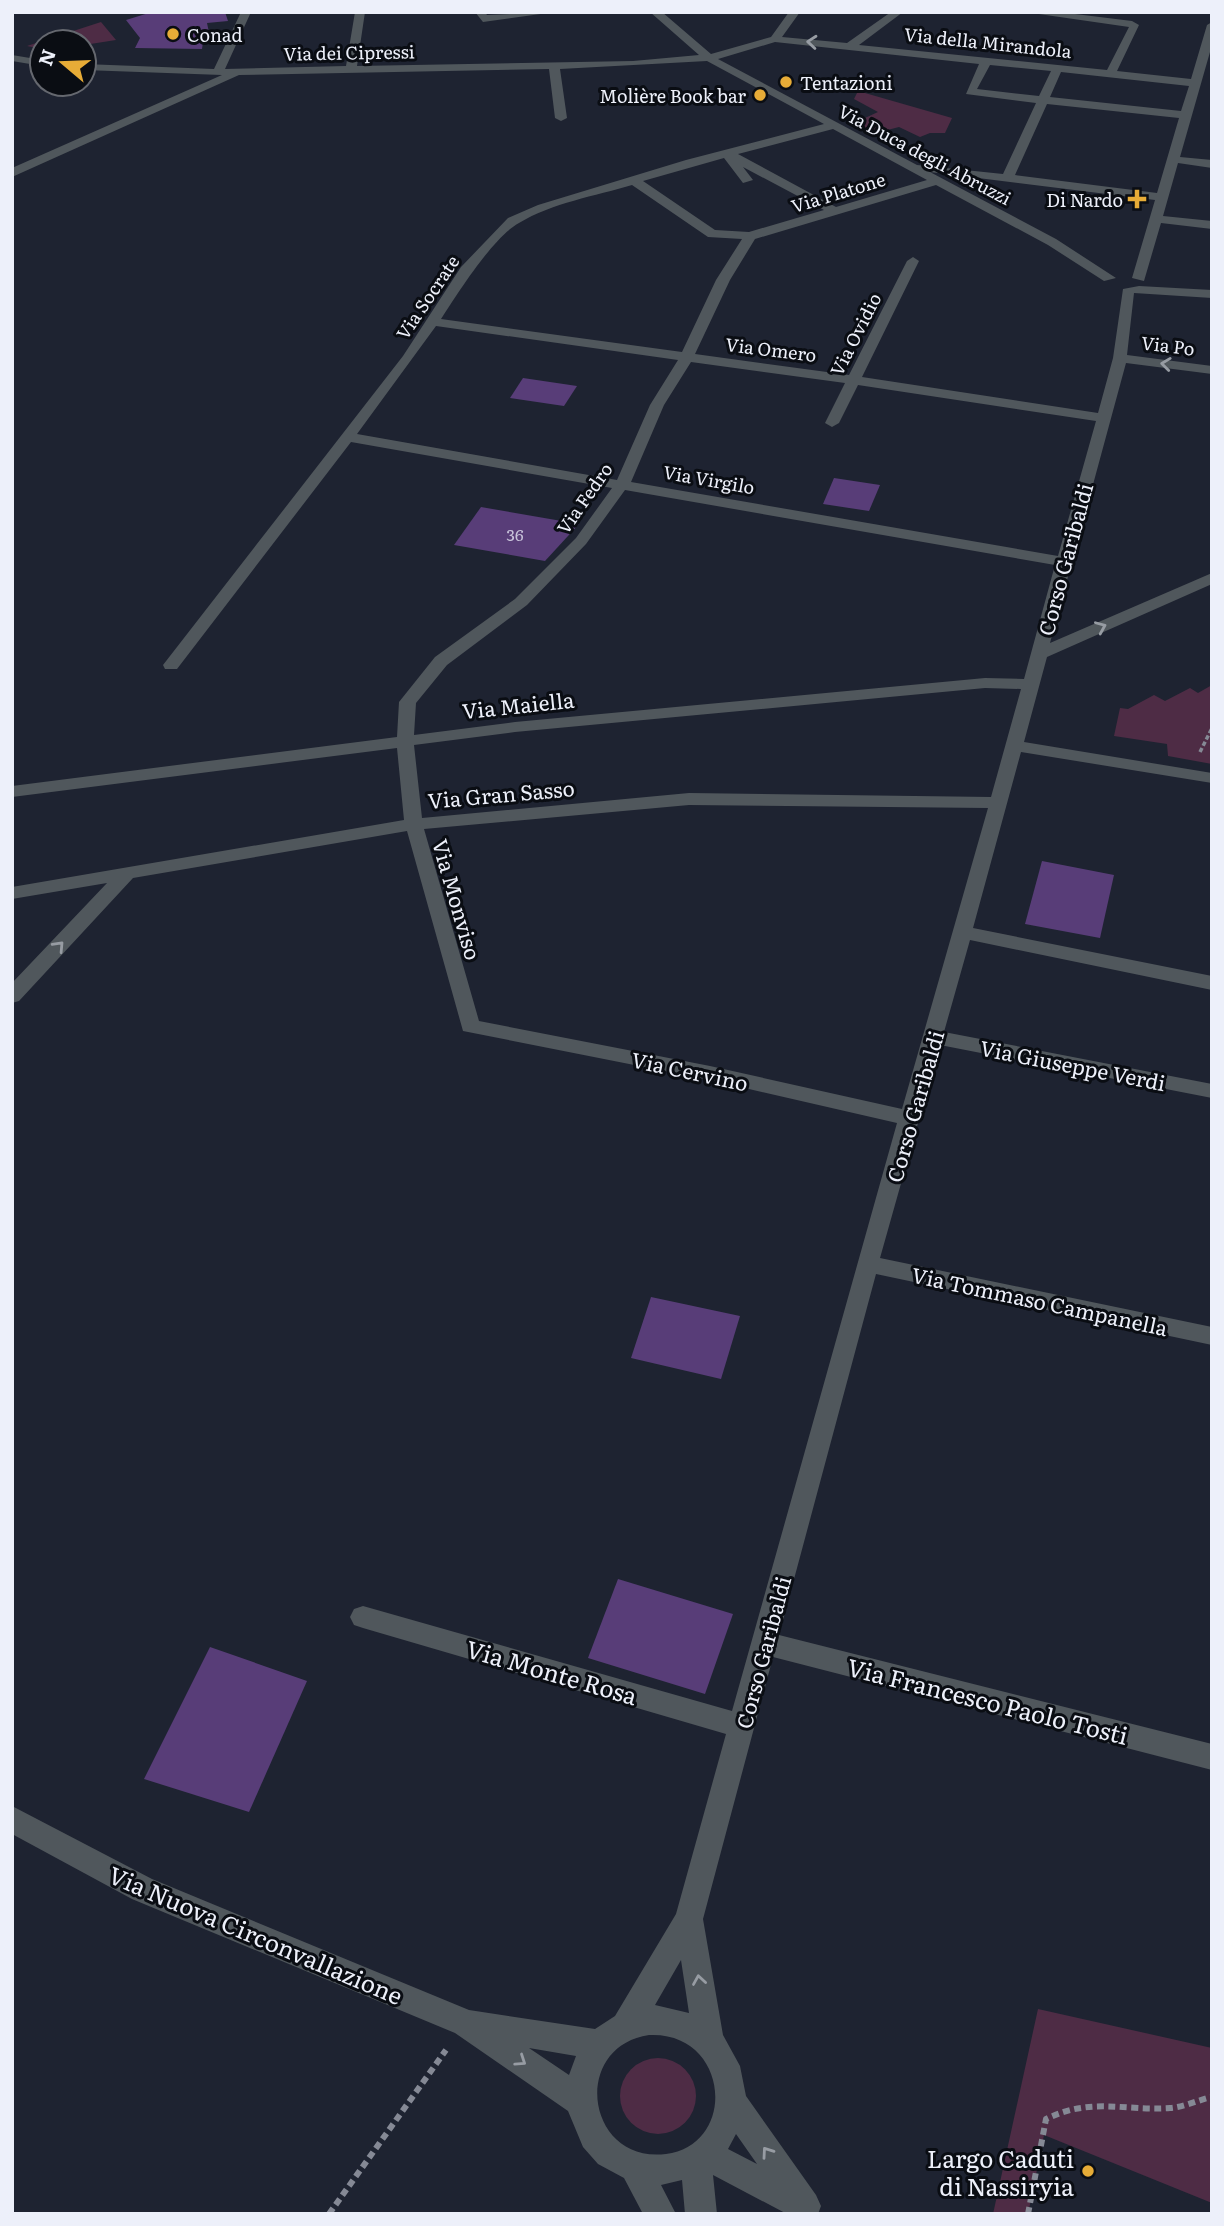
<svg xmlns="http://www.w3.org/2000/svg" width="1224" height="2226" font-family="Literata,serif">
	<style>
		.green { fill: #4e2c45 }
		.building { fill: #583d78 }
		.lines { fill: none; stroke-linecap: round; stroke-linejoin: round }
		.path-far1 { stroke: #858995; stroke-width: 3.5; stroke-dasharray: 4.5 2.5; stroke-linecap: butt }
		.path { stroke: #858995; stroke-width: 6; stroke-dasharray: 7 4.5; stroke-linecap: butt }
		.minor { fill: #50575c; fill-rule: evenodd }
		.oneway { stroke: #979ca3 }
		.poi-dot { fill: #e7ac37; stroke: #0a0d13; stroke-width: 2.5 }
		.labels { text-anchor: middle; dominant-baseline: central; stroke-width: 6; stroke-linejoin: round; paint-order: stroke }
		.far-number-label { font-size: 16px; fill: #c8c3da }
		.far-poi-label { font-size: 18px; fill: #edf0fa; stroke: #0a0d13; text-anchor: start }
		.far-street-label { font-size: 18px; fill: #edf0fa; stroke: #0a0d13 }
		.street-label { font-size: 21px; fill: #edf0fa; stroke: #0a0d13 }
		.near-street-label { font-size: 24px; fill: #edf0fa; stroke: #0a0d13 }
		.near-poi-label { font-size: 24px; fill: #edf0fa; stroke: #0a0d13; text-anchor: end }
	</style>
	<rect width="100%" height="100%" fill="#1e2331"/>
	<g class="green">
		<path d="M101,22L116,40L84,45V42H42V49L27,46Z"/>
		<path d="M858,91L952,118L945,133H930L920,137L899,127L876,133L854,123L878,112L854,99Z"/>
		<path d="M1212,685V764L1168,756L1167,744L1114,736L1120,708L1128,709L1154,695L1165,701L1190,688L1198,693Z"/>
		<path d="M1038,2009L1212,2048V2203L1044,2135L1028,2214H993Z"/>
		<circle cx="658" cy="2096" r="38"/>
	</g>
	<g class="building">
		<path d="M152,12H225L228,21L207,23L211,42H203L202,49L135,48L140,38L126,20Z"/>
		<path d="M523,378L577,386L564,406L510,398Z"/>
		<path d="M834,478L880,485L869,511L823,504Z"/>
		<path d="M481,507L579,524L545,561L454,545Z"/>
		<path d="M1042,861L1114,875L1100,938L1025,924Z"/>
		<path d="M651,1297L740,1316L721,1379L631,1358Z"/>
		<path d="M618,1579L733,1614L705,1694L588,1658Z"/>
		<path d="M210,1647L307,1681L249,1812L144,1779Z"/>
	</g>
	<g class="lines">
		<path class="path-far1" d="M1200,752L1212,728"/>
		<g class="path">
			<path d="M329,2214L446,2050"/>
			<path d="M1028,2214L1046,2119C1092,2097 1122,2111 1170,2108C1184,2107 1198,2100 1212,2097"/>
		</g>
		<g class="minor">
			<path d="M241,12H251L225,69L346,66L355,12H365L357,66L633,61L699,55L650,12H662L711,54L771,37L789,12H800L782,37L847,43L891,12H903L859,45L1107,70L1129,27L1025,12H1059L1132,21L1139,25L1117,71L1191,79L1207,25L1212,22V45L1180,157L1212,160V168L1178,163L1163,216L1212,221V229L1161,223L1144,281L1132,278L1155,200L930,172L1056,239L1116,278L1104,281L1048,245L936,185L755,239L730,280L695,354L849,375L907,261L913,257L919,261L862,377L1098,413L1113,358L1123,289L1139,286L1212,290V298L1134,293L1127,355L1212,366V374L1126,363L1050,643L1212,573V584L1047,657L1024,742L1212,773V783L1021,752L973,928L1212,976V990L970,940L944,1032L1212,1084V1098L940,1045L880,1258L1212,1327V1345L876,1274L779,1635L1212,1744V1770L773,1657L703,1919L723,2035L740,2066L746,2096L816,2195L821,2206L818,2214H787L713,2175L717,2214H685L682,2180L661,2185L676,2214H643L624,2178L598,2164L583,2147L568,2111L455,2033L132,1899L12,1834V1806L152,1879L469,2010L595,2029L615,2016L676,1914L726,1734L363,1628L354,1625L350,1617L354,1609L363,1606L732,1711L897,1123L710,1080L463,1031L407,831L133,878L19,1001L12,1003V983L107,883L12,899V887L404,820L397,748L12,797V786L397,737L399,702L435,657L515,599L576,538L612,488L351,442L177,669H165L163,665L403,356L461,267L508,218L538,205L686,160L824,124L707,61L560,69L567,118L561,121L555,118L549,69L239,75L12,177V168L222,75L84,70V64L214,69ZM775,42L979,64L966,94L1036,103L1003,174L917,165L718,59ZM990,65L1051,71L1039,96L977,89ZM1061,72L1189,86L1181,111L1050,97ZM1047,104L1179,118L1157,193L1015,175ZM833,129L927,180L836,207L738,154ZM724,158L743,183L753,180L743,167L824,210L749,232L715,230L643,181ZM632,185L708,237L742,239L716,280L682,352L441,319C458,293 493,237 519,223C552,203 595,196 632,185ZM436,326L678,360L650,405L617,480L357,434ZM691,362L845,383L825,423L832,427L839,423L858,385L1096,421L1058,556L631,482L664,405ZM625,490L1055,565L1024,679L985,678L515,722L414,735L416,703L447,665L527,605L586,544ZM985,688L1021,689L991,797L689,793L422,818L414,745L515,732ZM689,805L988,808L902,1109L710,1066L479,1021L424,829ZM681,1960L689,2013L655,2005ZM649,2035C729,2031 739,2144 666,2154C586,2164 570,2047 649,2035ZM529,2048L576,2056L569,2075ZM736,2134L757,2164L728,2149Z"/>
			<path d="M475,12H485L487,15L555,12L483,22Z"/>
			<path d="M12,55L42,60V66L12,61Z"/>
		</g>
	</g>
	<defs><path id="oneway-chevron" d="M-2-3.5L2.5 0L-2 3.5" fill="none" stroke-width="1.6" stroke-linecap="round" stroke-linejoin="round" transform="scale(1.75)"/></defs>
	<g class="oneway">
		<use href="#oneway-chevron" transform="translate(812 42) rotate(-175)"/>
		<use href="#oneway-chevron" transform="translate(1166 364) rotate(-173)"/>
		<use href="#oneway-chevron" transform="translate(1101 627) rotate(-23)"/>
		<use href="#oneway-chevron" transform="translate(59 946) rotate(-47)"/>
		<use href="#oneway-chevron" transform="translate(699 1980) rotate(-99)"/>
		<use href="#oneway-chevron" transform="translate(521 2061) rotate(34)"/>
		<use href="#oneway-chevron" transform="translate(767 2152) rotate(-125)"/>
	</g>
	<g class="poi-dot">
		<circle cx="173" cy="34" r="7"/>
		<circle cx="786" cy="82" r="7"/>
		<circle cx="760" cy="95" r="7"/>
		<path d="M1133.5 188.5h7v7h7v7h-7v7h-7v-7h-7v-7h7z"/>
		<circle cx="1088" cy="2171" r="7"/>
	</g>
	<g class="labels">
		<g class="far-number-label">
			<text x="515" y="534">36</text>
		</g>
		<g class="far-poi-label">
			<text x="187" y="34">Conad</text>
			<text x="800" y="82">Tentazioni</text>
			<text x="746" y="95" text-anchor="end">Molière Book bar</text>
			<text x="1123" y="199" text-anchor="end">Di Nardo</text>
		</g>
		<g class="far-street-label">
			<text transform="translate(988 42) rotate(6)">Via della Mirandola</text>
			<text transform="translate(349 52) rotate(-1)">Via dei Cipressi</text>
			<text transform="translate(925 154) rotate(28)">Via Duca degli Abruzzi</text>
			<text transform="translate(838 192) rotate(-17)">Via Platone</text>
			<text transform="translate(427 297) rotate(-56)">Via Socrate</text>
			<text transform="translate(855 334) rotate(-63)">Via Ovidio</text>
			<text transform="translate(1168 345) rotate(7)">Via Po</text>
			<text transform="translate(771 349) rotate(7)">Via Omero</text>
			<text transform="translate(709 479) rotate(10)">Via Virgilo</text>
			<text transform="translate(584 498) rotate(-55)">Via Fedro</text>
		</g>
		<g class="street-label">
			<text transform="translate(1064 559) rotate(-75)">Corso Garibaldi</text>
			<text transform="translate(518 704) rotate(-6)">Via Maiella</text>
			<text transform="translate(501 793) rotate(-5)">Via Gran Sasso</text>
			<text transform="translate(458 899) rotate(74)">Via Monviso</text>
			<text transform="translate(1073 1064) rotate(11)">Via Giuseppe Verdi</text>
			<text transform="translate(690 1070) rotate(12)">Via Cervino</text>
			<text transform="translate(914 1106) rotate(-74)">Corso Garibaldi</text>
			<text transform="translate(1040 1300) rotate(12)">Via Tommaso Campanella</text>
			<text transform="translate(762 1652) rotate(-75)">Corso Garibaldi</text>
		</g>
		<g class="near-street-label">
			<text transform="translate(552 1671) rotate(16)">Via Monte Rosa</text>
			<text transform="translate(988 1700) rotate(14)">Via Francesco Paolo Tosti</text>
			<text transform="translate(256 1934) rotate(23)">Via Nuova Circonvallazione</text>
		</g>
		<g class="near-poi-label">
			<text x="1074" y="2157">Largo Caduti<tspan x="1074" dy="28">di Nassiryia</tspan></text>
		</g>
	</g>
	<rect width="1224" height="2226" fill="none" stroke="#edf0fa" stroke-width="28"/>
	<g transform="translate(63 63) rotate(289)"><circle r="33" fill="#0a0d13" stroke="#65686f" stroke-width="2"/>
	<path d="M0-5L12 26L0 18L-12 26Z" fill="#e7ac37"/>
	<text y="-10" font-size="19" font-weight="bold" text-anchor="middle" fill="#edf0fa">N</text>
	</g>
</svg>
